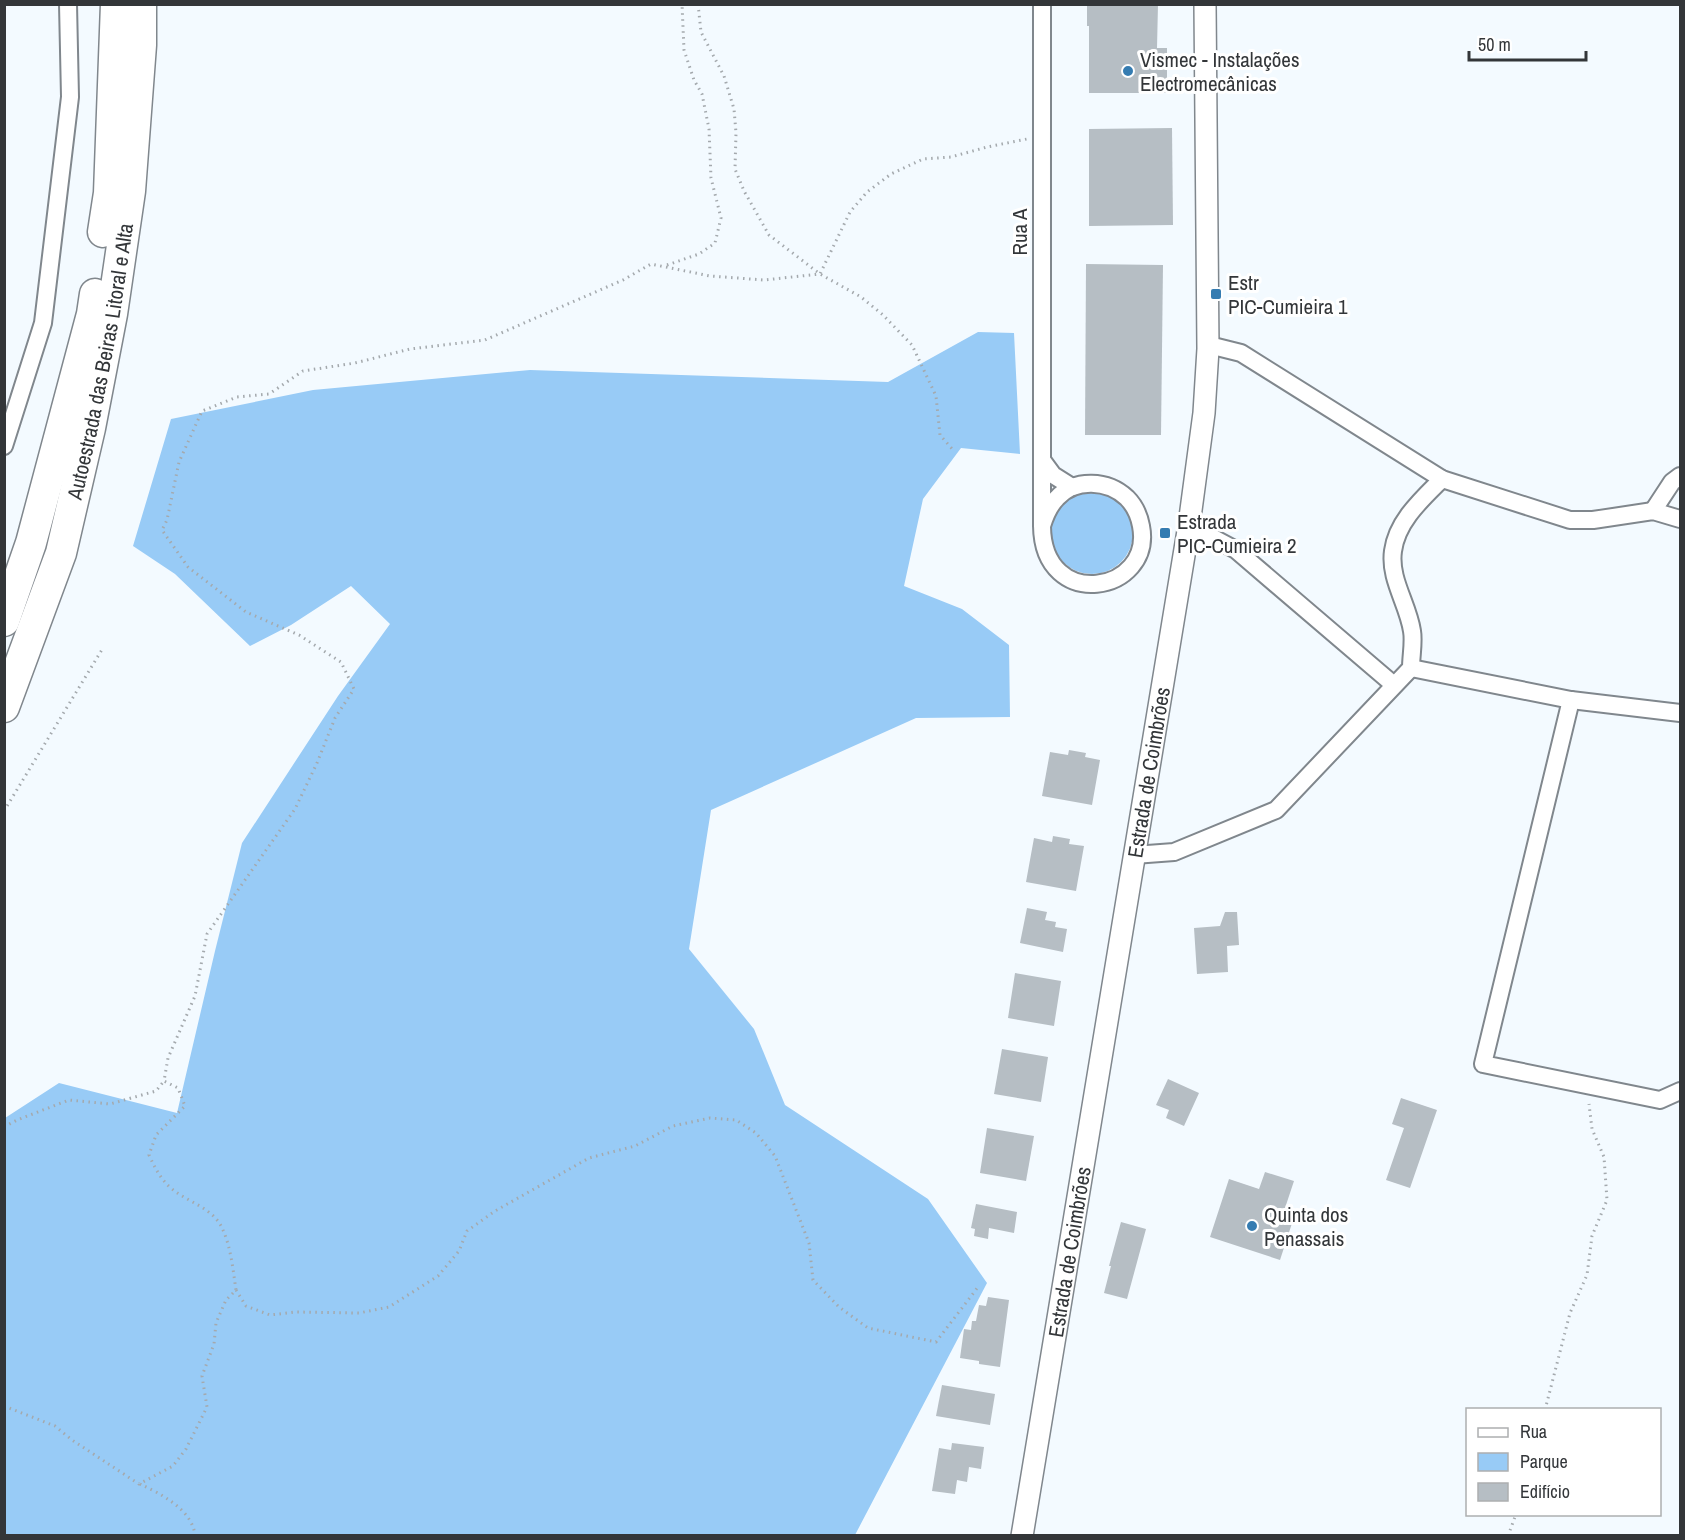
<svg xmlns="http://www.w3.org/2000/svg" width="1685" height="1540" font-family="'Archivo Narrow',sans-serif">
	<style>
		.green { fill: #98cbf6 }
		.building { fill: #b6bec4 }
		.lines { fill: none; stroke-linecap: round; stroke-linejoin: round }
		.minor-casing { stroke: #80878d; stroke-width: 20 }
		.tertiary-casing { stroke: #80878d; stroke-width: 24 }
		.motorway-casing { stroke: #80878d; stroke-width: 33 }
		.path { stroke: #a4a9ad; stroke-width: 3; stroke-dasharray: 1.5 4.5; stroke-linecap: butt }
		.minor { stroke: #fff; stroke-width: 16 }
		.tertiary { stroke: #fff; stroke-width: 21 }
		.motorway { stroke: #fff; stroke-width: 30 }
		.poi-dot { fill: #357cb1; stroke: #fff; stroke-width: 2 }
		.labels { text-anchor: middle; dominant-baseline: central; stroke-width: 6; stroke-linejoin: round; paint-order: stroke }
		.poi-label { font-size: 21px; fill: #333639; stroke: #fff; text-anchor: start }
		.street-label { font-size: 21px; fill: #333639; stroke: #fff }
	</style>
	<rect width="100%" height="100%" fill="#f3faff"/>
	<g class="green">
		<path d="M978,332L1014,333L1020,454L961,448L923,499L904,586L962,609L1009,645L1010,717L916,718L711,810L689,949L754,1029L785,1105L928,1199L987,1283L855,1535H5V1118L59,1083L177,1113L215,951L242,843L338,696L390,624L351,586L291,625L250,646L175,574L133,546L171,419L313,390L530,370L888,382Z"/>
		<circle cx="1092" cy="533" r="41"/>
	</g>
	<g class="building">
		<path d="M1087,4H1158L1157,48H1167V93H1089V26H1087Z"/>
		<path d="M1172,128L1173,225L1089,226V129Z"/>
		<path d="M1086,264L1163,265L1161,435H1085Z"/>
		<path d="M1069,750L1086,753L1085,757L1100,760L1092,805L1042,796L1050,752L1068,755Z"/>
		<path d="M1053,836L1070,839L1069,844L1084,846L1076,891L1026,882L1034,838L1052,842Z"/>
		<path d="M1027,908L1047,912L1045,920L1056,922L1055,927L1067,929L1063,952L1020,943Z"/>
		<path d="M1225,912H1237L1239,945L1227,946L1228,972L1197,974L1194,928L1220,926Z"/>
		<path d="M1015,973L1061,981L1054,1026L1008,1018Z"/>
		<path d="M1002,1049L1048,1057L1041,1102L994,1094Z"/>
		<path d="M1168,1079L1199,1093L1184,1126L1166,1118L1169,1110L1156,1105Z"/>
		<path d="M1401,1098L1437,1110L1410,1188L1386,1180L1404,1128L1392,1124Z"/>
		<path d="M987,1128L1034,1136L1026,1181L980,1173Z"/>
		<path d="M1265,1172L1294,1181L1284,1211L1295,1214L1280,1260L1210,1237L1229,1179L1259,1189Z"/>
		<path d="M976,1204L1017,1212L1014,1233L989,1228L988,1239L974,1236L975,1229L971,1228Z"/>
		<path d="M1121,1222L1146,1229L1127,1299L1104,1293L1111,1266H1109Z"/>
		<path d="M988,1297L1009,1300L1000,1367L979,1364V1361L960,1358L964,1329L971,1330L972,1321H976L979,1305L986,1306Z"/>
		<path d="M942,1385L995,1394L990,1425L936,1416Z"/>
		<path d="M952,1443L984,1447L981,1469L969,1467L967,1482L957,1480L955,1494L932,1491L939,1448L951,1450Z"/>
	</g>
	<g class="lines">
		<defs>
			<g id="minor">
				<path d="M1208,349L1217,347L1241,353L1442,479L1570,520H1593L1653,511L1680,519"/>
				<path d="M4,446L43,323L70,97L68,4"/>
				<path d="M1042,460L1053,475L1072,487"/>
				<path d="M1653,511L1672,482L1680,476"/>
				<path d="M1189,525L1236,550L1394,685"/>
				<path d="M1042,526C1045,516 1049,506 1057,498C1075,478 1108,480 1127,498C1135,506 1139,515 1141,526C1154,593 1043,613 1042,526V4"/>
				<path d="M1411,668L1571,700L1680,713"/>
				<path d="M1571,700L1483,1064L1660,1100L1680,1091"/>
				<path d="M1134,855L1174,852L1276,810L1411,668C1411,656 1414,642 1412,631C1408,604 1389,579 1393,551C1397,521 1422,499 1442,479"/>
			</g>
			<g id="tertiary">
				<path id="s1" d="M1022,1536L1189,525L1204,413L1208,349L1205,4"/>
			</g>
			<g id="motorway">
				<path d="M103,232L109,193L116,4"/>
				<path d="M4,621L31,543L92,314L95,294"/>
				<path id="s2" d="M4,707L61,553L90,428L112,314L130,191L141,45V4"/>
			</g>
		</defs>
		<use href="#minor" class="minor-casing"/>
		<use href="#tertiary" class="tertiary-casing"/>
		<use href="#motorway" class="motorway-casing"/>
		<g class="path">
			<path d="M698,4L701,32L724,76L734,109L736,133L735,169L744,191L769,235L820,274L861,297L883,315L912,345L936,396L940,435L954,451"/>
			<path d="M667,265L699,254L715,243L721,218L711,178L709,129L702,94L694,80L684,50L682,4"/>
			<path d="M4,811L103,648"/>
			<path d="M4,1127L17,1120L69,1100L110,1104L156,1091L164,1081"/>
			<path d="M236,1290L246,1306L270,1315L296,1312L359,1313L389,1307L438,1276L459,1251L467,1231L495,1211L589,1158L635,1146L673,1126L710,1118L736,1120L756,1133L775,1156L809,1243L813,1280L839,1307L868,1328L936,1342L978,1287"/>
			<path d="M4,1406L55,1426L72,1440L139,1484L173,1466L186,1449L207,1407L202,1376L214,1344L216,1323L226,1300L236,1290C233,1270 231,1248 223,1230C214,1208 189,1203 172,1189C161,1180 155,1168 149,1155L156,1135L185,1106L178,1088L164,1081L168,1058L195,996L207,934L295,809L317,763L335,718L354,689L341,662L299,635L246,612L188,567L162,530L167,520L179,462L202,411L237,397L269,394L303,371L355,363L410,349L485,340L623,280L651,264L710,276L764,280L820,274L850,212L867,192L891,174L923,159L951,157L987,147L1027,139"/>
			<path d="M1545,1410L1570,1313L1587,1275L1592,1236L1607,1200L1604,1157L1592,1129L1589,1104"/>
			<path d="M140,1484C161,1494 193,1510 195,1536"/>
			<path d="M1508,1536L1516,1514"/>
		</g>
		<use href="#minor" class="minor"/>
		<use href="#tertiary" class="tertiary"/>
		<use href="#motorway" class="motorway"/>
	</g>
	<g class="poi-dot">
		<circle cx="1128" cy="71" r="6"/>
		<rect x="1210" y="288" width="12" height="12" rx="3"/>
		<rect x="1159" y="527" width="12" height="12" rx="3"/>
		<circle cx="1252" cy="1226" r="6"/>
	</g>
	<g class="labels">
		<g class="poi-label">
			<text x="1140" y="59">Vismec - Instalações<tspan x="1140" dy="24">Electromecânicas</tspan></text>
			<text x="1228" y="282">Estr<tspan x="1228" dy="24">PIC-Cumieira 1</tspan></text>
			<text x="1177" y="521">Estrada<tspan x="1177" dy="24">PIC-Cumieira 2</tspan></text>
			<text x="1264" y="1214">Quinta dos<tspan x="1264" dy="24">Penassais</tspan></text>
		</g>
		<g class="street-label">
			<text transform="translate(1019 232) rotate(-90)">Rua A</text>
			<text stroke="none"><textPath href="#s2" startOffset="360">Autoestrada das Beiras Litoral e Alta</textPath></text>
			<text stroke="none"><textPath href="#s1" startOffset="774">Estrada de Coimbrões</textPath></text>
			<text stroke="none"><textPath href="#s1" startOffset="288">Estrada de Coimbrões</textPath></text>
		</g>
	</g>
	<rect width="1685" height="1540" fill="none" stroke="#333639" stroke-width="12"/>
	<rect x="1466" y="1408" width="195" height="108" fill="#ffffff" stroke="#adafb0" stroke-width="1.5"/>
	<rect x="1478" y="1428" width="30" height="9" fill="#ffffff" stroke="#adafb0" stroke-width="1.5"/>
	<text x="1520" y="1438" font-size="18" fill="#333639">Rua</text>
	<rect x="1478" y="1453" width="30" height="18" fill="#98cbf6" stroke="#adafb0" stroke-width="1.5"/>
	<text x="1520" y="1468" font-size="18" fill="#333639">Parque</text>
	<rect x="1478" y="1483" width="30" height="18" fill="#b6bec4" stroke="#adafb0" stroke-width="1.5"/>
	<text x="1520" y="1498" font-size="18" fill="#333639">Edifício</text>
	<path d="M1469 51v9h117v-9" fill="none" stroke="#333639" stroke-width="3"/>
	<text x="1478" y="51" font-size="18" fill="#333639" stroke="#ffffff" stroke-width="4.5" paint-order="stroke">50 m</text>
</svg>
